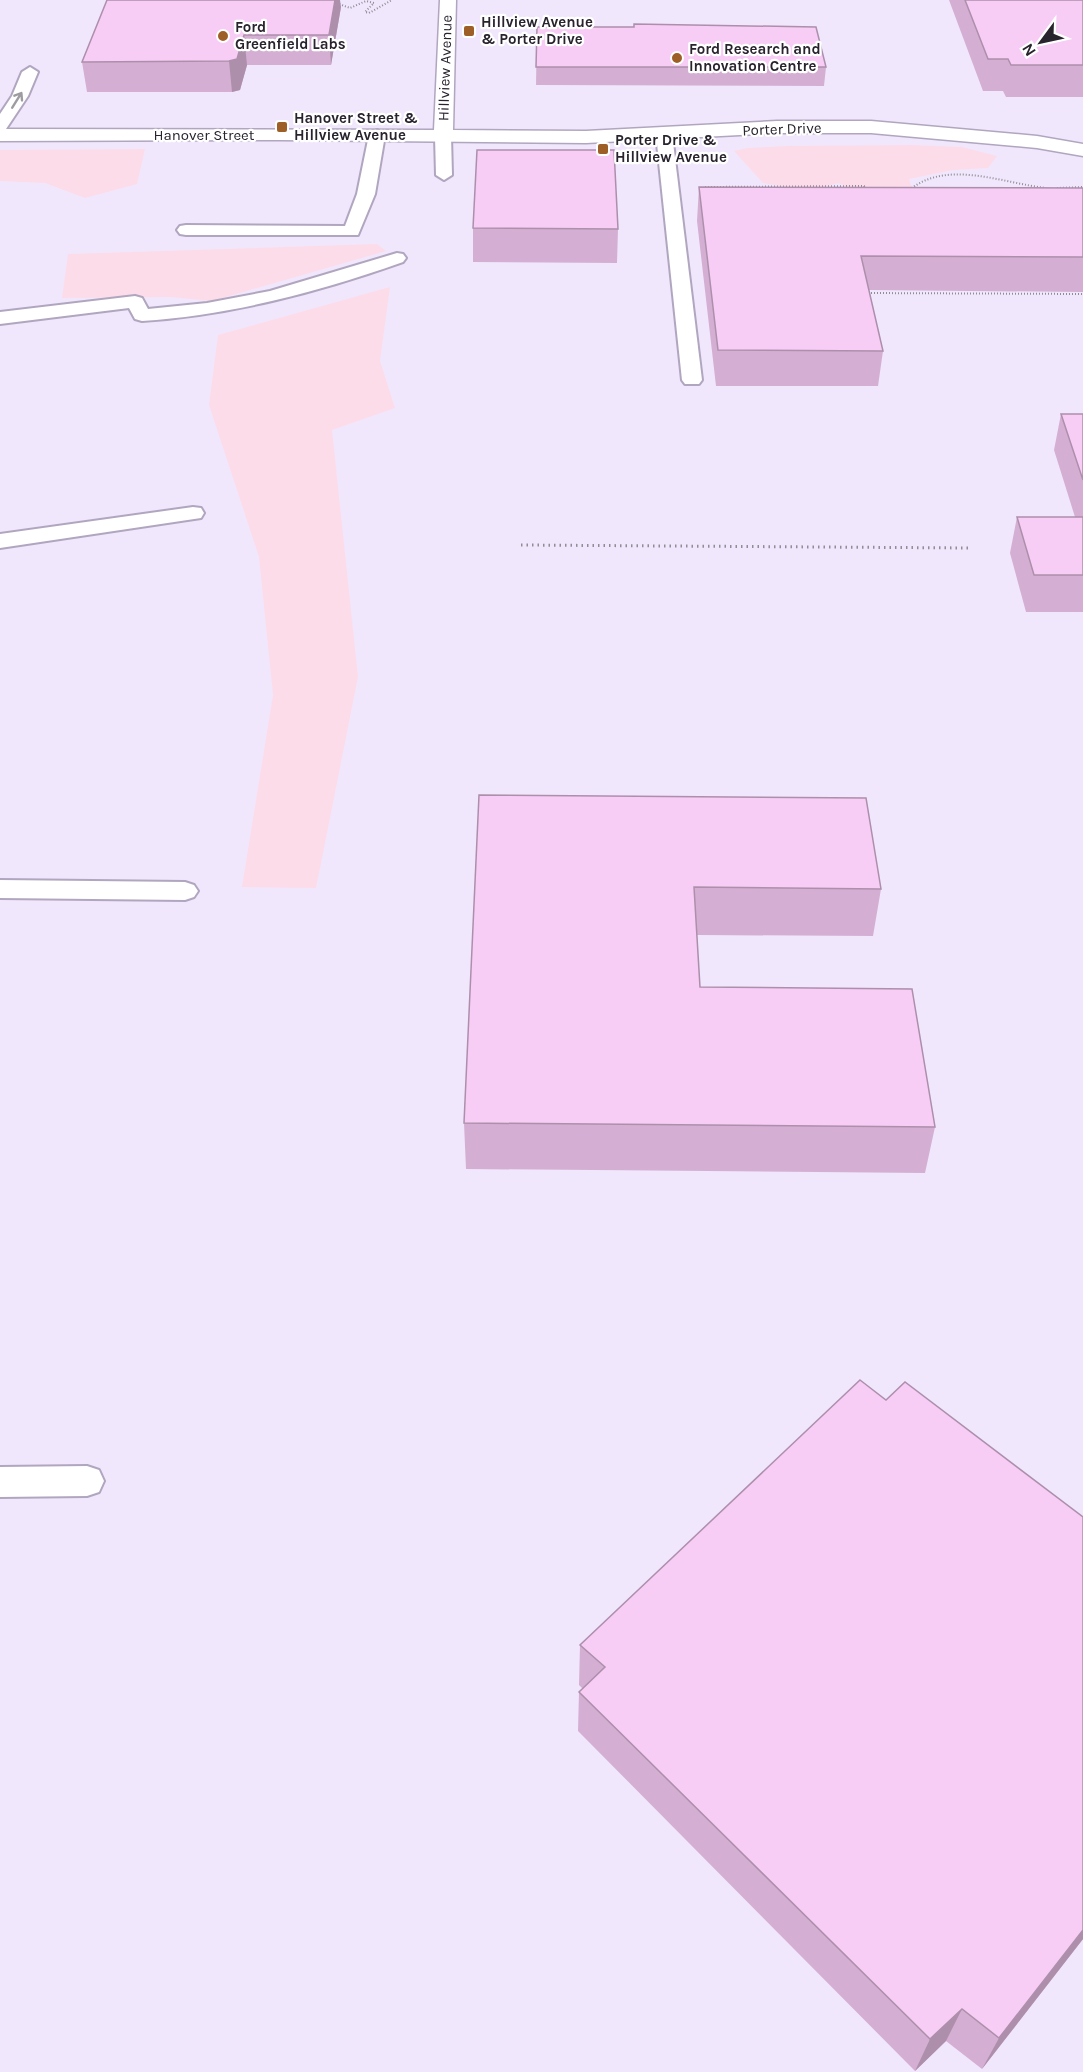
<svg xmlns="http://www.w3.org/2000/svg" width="1083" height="2072" font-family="Karla,sans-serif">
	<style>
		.built { fill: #f0e7fc }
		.green { fill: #fddcea }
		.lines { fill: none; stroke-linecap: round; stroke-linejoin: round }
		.lane-casing { stroke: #b1a6bf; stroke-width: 4 }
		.secondary-casing { stroke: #b1a6bf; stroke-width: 3 }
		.path-far1 { stroke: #918d97; stroke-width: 2; stroke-dasharray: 1 2; stroke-linecap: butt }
		.path { stroke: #918d97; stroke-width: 3; stroke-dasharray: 1.5 4; stroke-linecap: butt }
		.lane { fill: #fff; fill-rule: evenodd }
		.secondary { fill: #fff; fill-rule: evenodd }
		.wall { fill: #d4afd3 }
		.shaded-wall { fill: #ad8fac }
		.building { fill: #f7ccf5; stroke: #ad8fac; stroke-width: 1.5 }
		.oneway { stroke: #9e9ca0 }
		.poi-dot { fill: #9e5f26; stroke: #fff; stroke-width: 2 }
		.labels { text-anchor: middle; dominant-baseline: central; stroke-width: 4.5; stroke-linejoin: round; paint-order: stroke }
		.far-poi-label { font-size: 15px; font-weight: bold; fill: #28232d; stroke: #fff; text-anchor: start }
		.far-street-label { font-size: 15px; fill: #28232d; stroke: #fff }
	</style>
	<rect width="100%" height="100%" fill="#f6f2fd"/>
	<rect class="built" x="0" y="0" width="1083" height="2072"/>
	<g class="green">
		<path d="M912,145L962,147L997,156L988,168L953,170L909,179L917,203L882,206L839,183L807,191L763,183L734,151L747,148L787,146Z"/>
		<path d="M145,149L137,184L85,198L45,183L0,181V150Z"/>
		<path d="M377,244L386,251L212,301L170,297L62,298L68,254Z"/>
		<path d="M390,287L380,361L395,408L332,430L358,677L316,888L242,887L273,695L259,557L209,405L218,335Z"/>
	</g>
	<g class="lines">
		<defs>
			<g id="lane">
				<path d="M30,67L38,72L28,96L6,129L0,131V114L12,96L22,72Z"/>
				<path d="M664,129L672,134L702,380L699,384H685L682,380L656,134Z"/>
				<path d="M377,130L385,135L375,194L358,235H186L180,234L177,230L180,226L186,225L345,226L357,194L369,135Z"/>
				<path d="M443,131L451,136L452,175L444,180L436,175L435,136Z"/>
				<path d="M397,253L403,254L406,258L403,262C318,292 232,315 142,321L135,319L129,308L0,324V312L135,296L142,298L148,309L207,303L270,291Z"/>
				<path d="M193,507L201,508L204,513L201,518L0,548V534Z"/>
				<path d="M0,880L185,882L194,885L198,891L194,897L185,900L0,898Z"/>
				<path d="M87,1466L99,1470L104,1481L99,1492L87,1496L0,1497V1467Z"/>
			</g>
			<path id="secondary" d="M440,0H456L453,130L586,131L777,121H871L1037,136L1083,144V156L1037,148L871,133H777L586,143L280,140L0,141V129L434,130Z"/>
		</defs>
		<use href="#lane" class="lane-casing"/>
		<use href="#secondary" class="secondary-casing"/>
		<g class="path-far1">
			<path d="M328,0L350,8L366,1L374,3L365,12L369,13L392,0"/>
			<path d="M705,187L864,186L865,190"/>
			<path d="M1057,188L1083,187"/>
			<path d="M907,192C945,158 1001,183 1046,188"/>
			<path d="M865,293L1083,294"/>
		</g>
		<path class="path" d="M521,545L970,548"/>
		<use href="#lane" class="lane"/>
		<use href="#secondary" class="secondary"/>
	</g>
	<g class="wall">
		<path d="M949,0H1083V97H1006L1003,91H983Z"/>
		<path d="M341,7L331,65H247L240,90L232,92H87L82,62Z"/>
		<path d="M537,27L826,67L824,86L536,85Z"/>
		<path d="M699,187L1083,188V292L869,290L883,351L878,386H716L697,221Z"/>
		<path d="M473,228L618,229L617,263L473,262Z"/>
		<path d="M1061,414H1083V612H1026L1010,553L1017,517H1075L1054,450Z"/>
		<path d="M479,795L881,889L873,936L697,935L700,987L935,1127L925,1173L466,1169L464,1123Z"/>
		<path d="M886,1400L1083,1517V1939L982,2069L946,2041L915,2071L578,1731L579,1692L583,1689L579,1685L580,1645Z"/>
	</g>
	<g class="shaded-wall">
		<path d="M335,0H340L341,7L331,65L329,35Z"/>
		<path d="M244,35L247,65L240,90L232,92L229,61Z"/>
		<path d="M1083,1930V1939L982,2069L999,2038Z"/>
		<path d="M962,2009L946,2041L915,2071L930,2039Z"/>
	</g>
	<g class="building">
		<path d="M107,0H335L329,35H244L237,59L229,61L82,62Z"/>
		<path d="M965,0H1083V65H1011L1008,59H988Z"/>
		<path d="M634,24L816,27L826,67H536L537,27H634Z"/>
		<path d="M477,150H614L618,229L473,228Z"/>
		<path d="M699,187L1083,188V257L861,256L883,351L718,350Z"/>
		<path d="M1061,414H1083V480Z"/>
		<path d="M1017,517H1083V575H1034Z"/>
		<path d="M479,795L866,798L881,889L694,887L700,987L912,989L935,1127L464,1123Z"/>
		<path d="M860,1380L886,1400L905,1382L1083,1517V1930L999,2038L962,2009L930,2039L579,1692L605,1667L580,1645Z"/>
	</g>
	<defs><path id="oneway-shaft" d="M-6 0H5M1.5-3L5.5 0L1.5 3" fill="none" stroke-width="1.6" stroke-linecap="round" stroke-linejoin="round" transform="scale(1.5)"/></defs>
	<use class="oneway" href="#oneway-shaft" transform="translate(17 100) rotate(-58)"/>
	<g class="poi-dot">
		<rect x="463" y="25" width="12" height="12" rx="3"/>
		<circle cx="223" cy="36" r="6"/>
		<circle cx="677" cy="58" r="6"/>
		<rect x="276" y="121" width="12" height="12" rx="3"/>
		<rect x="597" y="143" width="12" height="12" rx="3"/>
	</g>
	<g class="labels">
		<g class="far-poi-label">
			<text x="481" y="22">Hillview Avenue<tspan x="481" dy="17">&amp; Porter Drive</tspan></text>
			<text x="235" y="27">Ford<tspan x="235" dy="17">Greenfield Labs</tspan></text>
			<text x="689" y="49">Ford Research and<tspan x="689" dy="17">Innovation Centre</tspan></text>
			<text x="294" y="118">Hanover Street &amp;<tspan x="294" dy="17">Hillview Avenue</tspan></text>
			<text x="615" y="140">Porter Drive &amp;<tspan x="615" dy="17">Hillview Avenue</tspan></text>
		</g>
		<g class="far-street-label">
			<text transform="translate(445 68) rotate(-88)">Hillview Avenue</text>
			<text transform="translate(782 129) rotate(-2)">Porter Drive</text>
			<text x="204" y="135">Hanover Street</text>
		</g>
	</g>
	<g transform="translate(1041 42) rotate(237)" stroke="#ffffff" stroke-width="4.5" paint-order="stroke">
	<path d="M0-4.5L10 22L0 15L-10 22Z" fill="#28232d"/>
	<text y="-9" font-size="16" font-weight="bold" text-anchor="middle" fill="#28232d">N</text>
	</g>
</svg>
